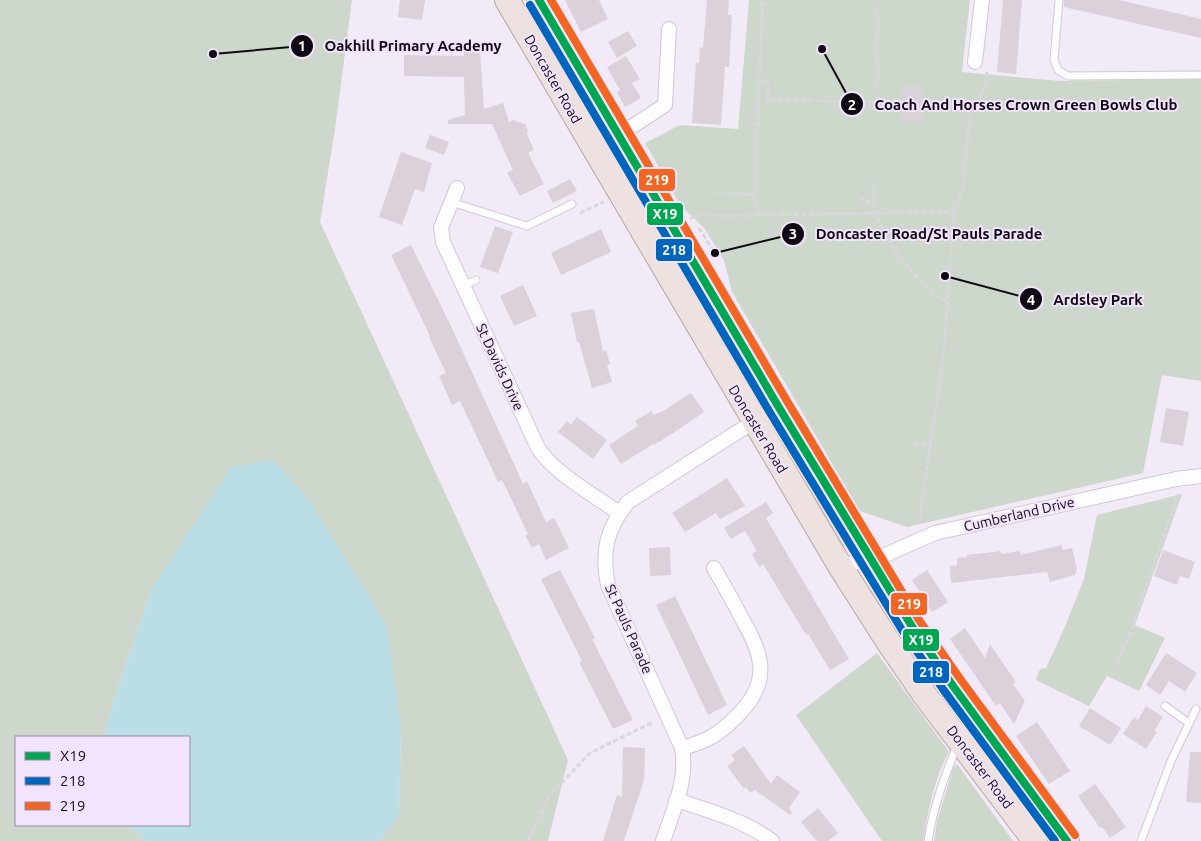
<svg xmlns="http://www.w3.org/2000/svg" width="1201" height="841" font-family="Ubuntu,sans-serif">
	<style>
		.green { fill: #cdd7cc }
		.water { fill: #bbdde6 }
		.building { fill: #dbd1db }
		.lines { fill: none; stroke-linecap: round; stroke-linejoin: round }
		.service-casing { stroke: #d0c8d4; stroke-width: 9 }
		.minor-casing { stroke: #d0c8d4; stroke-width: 16 }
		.trunk-casing { stroke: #b7a6a6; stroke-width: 26 }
		.path { stroke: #dad7dc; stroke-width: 3; stroke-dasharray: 5 2.5; stroke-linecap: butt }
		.service { stroke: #fdfcfe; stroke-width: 7 }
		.minor { stroke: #fdfcfe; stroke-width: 14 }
		.trunk { stroke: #eee2e0; stroke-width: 24 }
		.bus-1-casing { stroke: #f3e4fd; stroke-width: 11 }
		.bus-2-casing { stroke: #f3e4fd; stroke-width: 11 }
		.bus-3-casing { stroke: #f3e4fd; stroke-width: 11 }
		.bus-1 { stroke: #00a651; stroke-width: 8 }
		.bus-2 { stroke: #0065bd; stroke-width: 8 }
		.bus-3 { stroke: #f26522; stroke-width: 8 }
		.labels { text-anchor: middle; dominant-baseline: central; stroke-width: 4; stroke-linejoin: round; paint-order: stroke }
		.street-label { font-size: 14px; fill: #100913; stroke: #f3e4fd }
		.leader { fill: none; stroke: #100913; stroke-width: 2 }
		.callout-dot { fill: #100913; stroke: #f3e4fd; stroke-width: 2 }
		.mark-label { font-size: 15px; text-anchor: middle; font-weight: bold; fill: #fff }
		.callout-label { font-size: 15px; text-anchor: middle; font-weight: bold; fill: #100913; stroke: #f3e4fd; stroke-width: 4; stroke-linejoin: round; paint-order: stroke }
		.line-badge { stroke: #f3e4fd; stroke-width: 2 }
		.badge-label { font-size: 14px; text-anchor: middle; font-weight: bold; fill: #fff }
	</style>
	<rect width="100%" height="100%" fill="#f2eaf7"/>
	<g class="green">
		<path d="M0,0H352L335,129L320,222L568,760L548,841H380L399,815L401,728L152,589L118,688L103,737H16V825H127L146,841H0Z"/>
		<path d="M749,0H970L962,72L1060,81L1201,79V381L1162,375L1143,473L907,527L860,511L732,292L724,260L704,228L680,205L645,143L680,125L738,129Z"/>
		<path d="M526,4L531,5L717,322L710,326L524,9Z"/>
		<path d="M738,356L760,393L758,397H754L731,359Z"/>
		<path d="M778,431H783L848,542L846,547L841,546L776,436Z"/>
		<path d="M1182,494L1135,625L1165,638L1139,691L1107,676L1089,706L1036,680L1040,669L1046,668L1064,629L1084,579L1097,515Z"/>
		<path d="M875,587L915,649L908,654L868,592Z"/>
		<path d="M877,653L949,752C934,778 928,812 923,841H882L796,715Z"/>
		<path d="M917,653L1054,841H1048L911,658Z"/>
		<path d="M957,764L1013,841H934L937,822L953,768Z"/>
	</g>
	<path class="water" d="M273,460L307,497L387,626L401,728L399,815L380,841H146L127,825H189V737H103L118,688L152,589L231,467Z"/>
	<g class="building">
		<path d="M400,0H425L422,20L398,17Z"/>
		<path d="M565,0H599L608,19L581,32Z"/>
		<path d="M707,0H729L728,15H732L729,67H725L721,125L692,123L696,63H699L700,47L703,48Z"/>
		<path d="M1003,0H1022L1016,74L997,72Z"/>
		<path d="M1064,0H1119L1201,19V38L1064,7Z"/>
		<path d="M628,31L637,46L617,58L608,42Z"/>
		<path d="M464,49H480L484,109L503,103L509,122L513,120L525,124L528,130L527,134L534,150L528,153L544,184L520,196L507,173L513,170L492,124H448V120L465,115L464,77L404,76V55L464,56Z"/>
		<path d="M626,56L640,79L632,83L641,98L625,107L617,92L620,90L607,67Z"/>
		<rect x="902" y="87" width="20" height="33"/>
		<path d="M430,135L449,142L444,155L425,148Z"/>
		<path d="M401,152L432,163L424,192L415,189L402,225L379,217Z"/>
		<path d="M570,179L577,191L553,203L547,191Z"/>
		<path d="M495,226L513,232L498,273L480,267Z"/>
		<path d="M601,229L611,252L561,275L551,253Z"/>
		<path d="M411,245L451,326L523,484L527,481L546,522L554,518L569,548L546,560L539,544L532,548L525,535L528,534L502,480L498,482L460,401L452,405L439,376L446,373L429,337L430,336L391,255Z"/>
		<path d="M523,285L537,316L514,326L500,296Z"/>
		<path d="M594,309L603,351L606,350L610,364L607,365L612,382L592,388L579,342H577L571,313Z"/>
		<path d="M691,393L704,412L673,433L654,445L653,444L621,464L609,445L638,426L635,421L651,411L654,415L660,412V413Z"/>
		<path d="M1166,408L1189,412L1183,446L1160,442Z"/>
		<path d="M577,417L607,440L593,459L558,432L567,421L571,425Z"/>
		<path d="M727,478L745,506L720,519L716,513L685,532L672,513Z"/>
		<path d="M766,502L773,513L766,518L849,659L830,670L808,634L806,635L763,564L759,567L752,554L757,551L745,531L731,539L724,528Z"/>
		<path d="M1061,545L1063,550L1072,548L1077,569L1075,575L1050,582L1047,572L951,583L950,566L957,565V558L967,557V555L1001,551V554L1020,551L1021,555Z"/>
		<path d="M670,547L671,575L650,576L649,548Z"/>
		<path d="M1163,550L1195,562L1189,579L1180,576L1177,585L1154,576Z"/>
		<path d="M560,570L595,638L592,639L633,720L613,729L579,662L582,661L541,579Z"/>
		<path d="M927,570L948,602L932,612L912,580Z"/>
		<path d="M675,596L727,705L708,715L656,605Z"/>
		<path d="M965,628L985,658L990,644L1016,682L1013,684L1025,701L1014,724L1000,703L996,706L950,639Z"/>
		<path d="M1166,653L1197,673L1185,692L1169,681L1160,695L1146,685Z"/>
		<path d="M1146,706L1163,717L1154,731L1157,732L1146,749L1123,734L1134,717L1138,720Z"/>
		<path d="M1090,708L1121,728L1110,745L1079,726Z"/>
		<path d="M1037,722L1070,771L1049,784L1016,736Z"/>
		<path d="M744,746L771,784L777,775L800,792L789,808L792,813L790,815L755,790L750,793L746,787L744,789L727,766L735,760L731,755Z"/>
		<path d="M623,747L645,748L644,780L624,841H603L617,795L622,797Z"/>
		<path d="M1190,752H1201V803L1186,802Z"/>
		<path d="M1095,784L1126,827L1110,838L1102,827L1100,828L1078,796Z"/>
		<path d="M818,808L838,833L828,841H817L801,822Z"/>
	</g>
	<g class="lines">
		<defs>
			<g id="service">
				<path d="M1059,0L1054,60L1058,70L1068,76L1201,75"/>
				<path d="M451,202L527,226L572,204"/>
				<path d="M463,286L476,280"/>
				<path d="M1165,706L1189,723"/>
				<path d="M928,841C933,808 944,777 957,746"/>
				<path d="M1141,841L1171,761L1196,709"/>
			</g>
			<g id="minor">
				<path d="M975,62L982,0"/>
				<path d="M619,135L665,105L669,29"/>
				<path d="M457,188L441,228L443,242L538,448C554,473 594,495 619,513"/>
				<path d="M840,566L883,556L935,533L1176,479L1201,476"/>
				<path d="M682,748C708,741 718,735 737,716C773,681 762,653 740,615C732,599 723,584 714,568"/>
				<path d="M676,800C710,811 744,820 772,841"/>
				<path d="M663,841C673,810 688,781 682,748L608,585C601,552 607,528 628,502L778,406"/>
			</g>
			<g id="trunk">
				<path d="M507,0L840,566L889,643L924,694L1035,841"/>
				<path d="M539,0L778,406L911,625L953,686L1067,841"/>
			</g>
		</defs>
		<use href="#service" class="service-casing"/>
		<use href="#minor" class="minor-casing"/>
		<use href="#trunk" class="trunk-casing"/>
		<g class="path">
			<path d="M759,81L768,82V100L877,102V0"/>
			<path d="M874,182V205"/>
			<path d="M713,192L755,195"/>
			<path d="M860,197L874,205L876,215L893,249L932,294L948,301"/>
			<path d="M580,213L604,202"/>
			<path d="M758,216L755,195L756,145L763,0"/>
			<path d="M690,219L695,216L944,212L954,210L963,190L970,111L982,94L987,80V71"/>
			<path d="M699,228L714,252"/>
			<path d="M914,444L931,443"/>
			<path d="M919,522L944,352L954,210"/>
			<path d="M1117,664L1132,628L1178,494"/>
			<path d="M528,841L549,796L590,753L653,722"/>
		</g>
		<use href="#service" class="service"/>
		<use href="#minor" class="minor"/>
		<use href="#trunk" class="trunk"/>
		<defs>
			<path id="bus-1" d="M539,0L778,406L911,625L953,686L1067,841"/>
			<path id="bus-2" d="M530,5L769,411L902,630L945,692L1055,841"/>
			<path id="bus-3" d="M551,0L787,401L919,620L961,680L1075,835"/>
		</defs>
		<use href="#bus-1" class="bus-1-casing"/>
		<use href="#bus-2" class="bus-2-casing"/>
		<use href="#bus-3" class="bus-3-casing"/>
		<use href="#bus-1" class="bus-1"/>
		<use href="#bus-2" class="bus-2"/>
		<use href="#bus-3" class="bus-3"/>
	</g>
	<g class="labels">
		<g class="street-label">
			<text transform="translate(553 79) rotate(60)">Doncaster Road</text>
			<text transform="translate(500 367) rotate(65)">St Davids Drive</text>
			<text transform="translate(758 429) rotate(59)">Doncaster Road</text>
			<text transform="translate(1019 514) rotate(-13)">Cumberland Drive</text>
			<text transform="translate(629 629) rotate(66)">St Pauls Parade</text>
			<text transform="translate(980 767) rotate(53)">Doncaster Road</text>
		</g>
	</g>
	<path class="leader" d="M213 54L302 46M822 49L852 104M715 253L793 234M945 276L1031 299"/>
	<g class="callout-dot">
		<circle cx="213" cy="54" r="5"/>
		<circle cx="822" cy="49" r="5"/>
		<circle cx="715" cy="253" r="5"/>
		<circle cx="945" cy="276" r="5"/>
		<circle cx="302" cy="46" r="12"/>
		<circle cx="852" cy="104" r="12"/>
		<circle cx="793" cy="234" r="12"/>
		<circle cx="1031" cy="299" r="12"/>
	</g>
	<g class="mark-label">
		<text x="302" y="51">1</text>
		<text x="852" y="110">2</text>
		<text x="793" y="239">3</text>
		<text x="1031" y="305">4</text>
	</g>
	<g class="callout-label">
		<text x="413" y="51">Oakhill Primary Academy</text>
		<text x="1026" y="110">Coach And Horses Crown Green Bowls Club</text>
		<text x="929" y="239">Doncaster Road/St Pauls Parade</text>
		<text x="1098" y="305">Ardsley Park</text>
	</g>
	<g class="line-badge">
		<rect x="638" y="168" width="38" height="24" rx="5" fill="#f26522"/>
		<rect x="646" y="202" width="38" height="24" rx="5" fill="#00a651"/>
		<rect x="655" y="238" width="38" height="24" rx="5" fill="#0065bd"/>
		<rect x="890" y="592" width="38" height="24" rx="5" fill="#f26522"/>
		<rect x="902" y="628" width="38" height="24" rx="5" fill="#00a651"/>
		<rect x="912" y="660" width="38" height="24" rx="5" fill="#0065bd"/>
	</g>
	<g class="badge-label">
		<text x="657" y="185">219</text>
		<text x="665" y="219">X19</text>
		<text x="674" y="255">218</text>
		<text x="909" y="609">219</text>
		<text x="921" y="645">X19</text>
		<text x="931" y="677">218</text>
	</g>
	<rect x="15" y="736" width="175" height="90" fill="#f3e4fd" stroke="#988c9f"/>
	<rect x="25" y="752" width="25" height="8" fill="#00a651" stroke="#988c9f"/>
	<text x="60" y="761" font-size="15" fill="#100913">X19</text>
	<rect x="25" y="777" width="25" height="8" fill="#0065bd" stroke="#988c9f"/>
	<text x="60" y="786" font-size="15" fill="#100913">218</text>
	<rect x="25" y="802" width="25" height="8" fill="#f26522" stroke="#988c9f"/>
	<text x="60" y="811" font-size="15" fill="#100913">219</text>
</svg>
